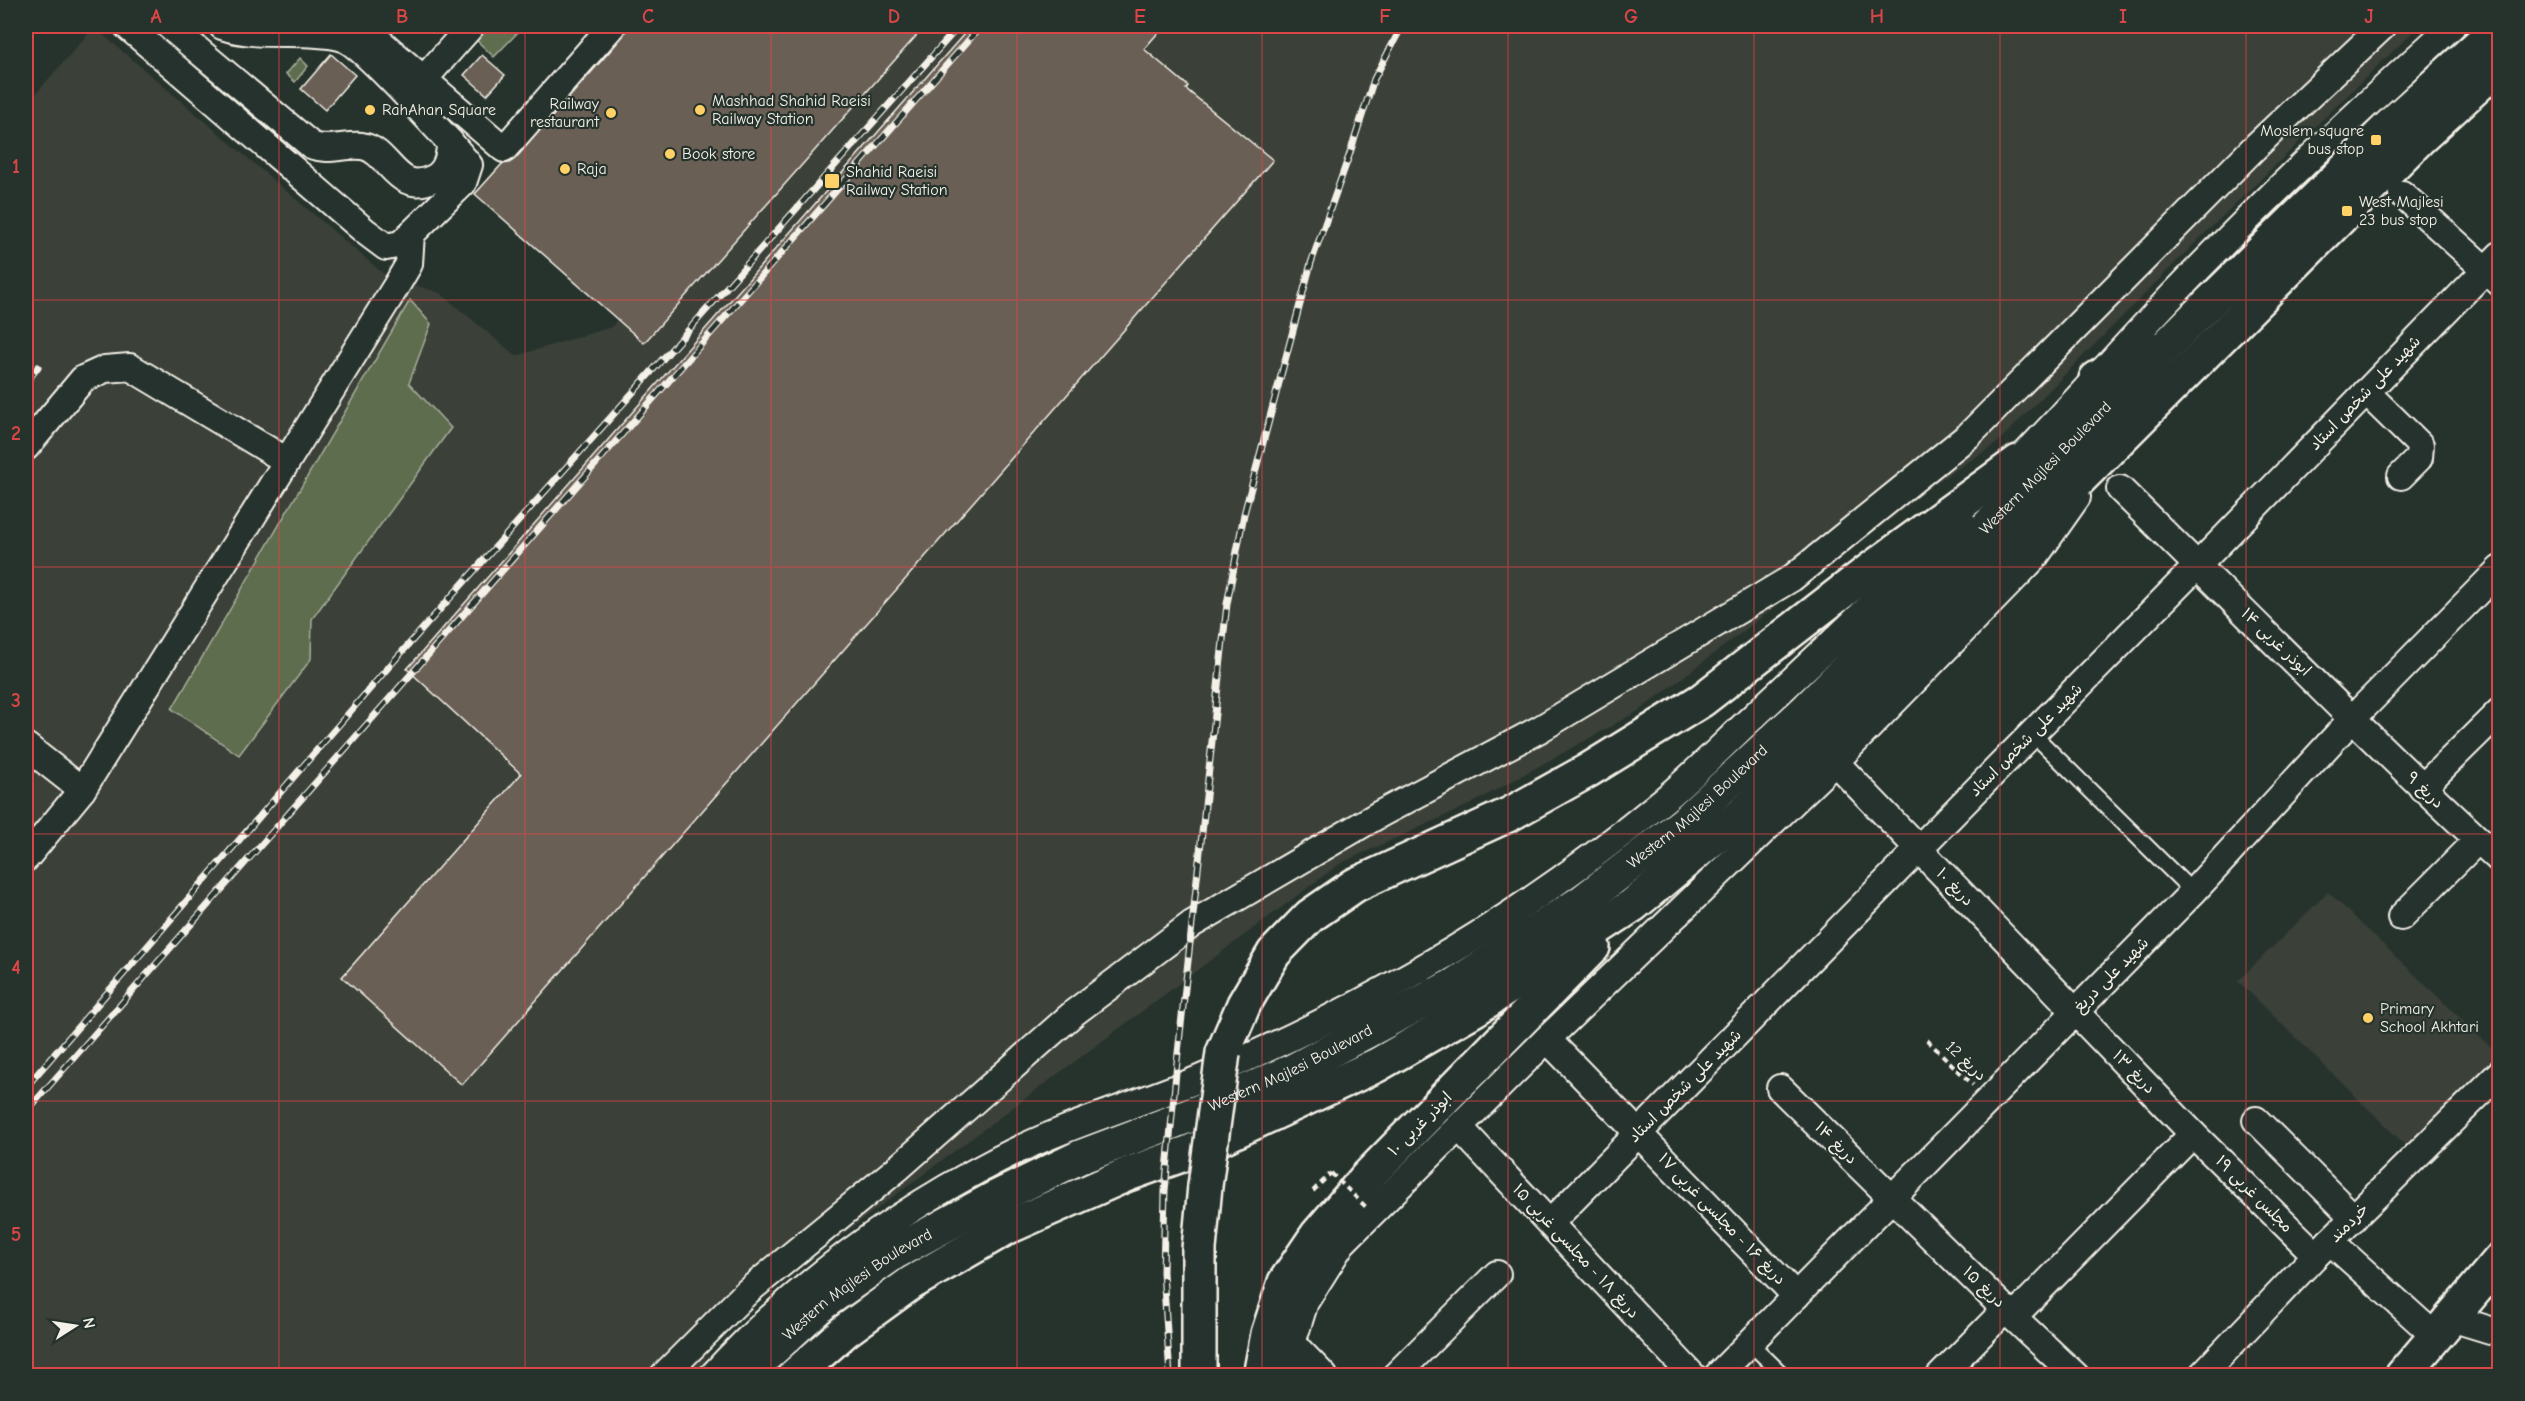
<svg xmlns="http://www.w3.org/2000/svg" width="2525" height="1401" font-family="'Comic Neue','Playpen Sans Arabic',sans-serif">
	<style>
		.built { fill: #3a4039 }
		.green { fill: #5f6d4f; stroke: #aaaf9c; stroke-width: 1.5 }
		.building { fill: #6a5f55; stroke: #f4f1e8; stroke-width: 1.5 }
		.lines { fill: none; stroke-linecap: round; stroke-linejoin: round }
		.lane-casing { stroke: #f4f1e8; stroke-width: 18 }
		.street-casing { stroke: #f4f1e8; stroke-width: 30 }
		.secondary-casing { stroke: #f4f1e8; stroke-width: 38 }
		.path { stroke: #f4f1e8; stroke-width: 4; stroke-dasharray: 6 4.5; stroke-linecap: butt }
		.lane { stroke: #26332d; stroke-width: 14 }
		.street { stroke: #26332d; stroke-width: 26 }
		.secondary { stroke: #26332d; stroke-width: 33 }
		.rail-casing { stroke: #f4f1e8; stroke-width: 7 }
		.rail { stroke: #26332d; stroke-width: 4.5; stroke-dasharray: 14; stroke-linecap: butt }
		.secondary-bridge-casing { stroke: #f4f1e8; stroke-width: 38; stroke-linecap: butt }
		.path-bridge { stroke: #f4f1e8; stroke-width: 4; stroke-dasharray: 6 4.5; stroke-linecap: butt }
		.secondary-bridge { stroke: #26332d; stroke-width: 33 }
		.grid { fill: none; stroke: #da4645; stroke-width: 1.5; stroke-opacity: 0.55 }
		.poi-dot { fill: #ffd166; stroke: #26332d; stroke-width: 2 }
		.labels { text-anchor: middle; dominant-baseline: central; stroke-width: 4.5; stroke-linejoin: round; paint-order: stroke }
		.poi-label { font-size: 16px; fill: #f4f1e8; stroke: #26332d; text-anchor: start }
		.street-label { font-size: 16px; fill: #f4f1e8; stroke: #26332d }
		.neatline { fill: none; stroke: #da4645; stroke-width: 2 }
		.grid-label { font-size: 20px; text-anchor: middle; font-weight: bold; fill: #da4645 }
	</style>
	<rect width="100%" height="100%" fill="#26332d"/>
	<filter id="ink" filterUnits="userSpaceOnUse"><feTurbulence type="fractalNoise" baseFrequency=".0167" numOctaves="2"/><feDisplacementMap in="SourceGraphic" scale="12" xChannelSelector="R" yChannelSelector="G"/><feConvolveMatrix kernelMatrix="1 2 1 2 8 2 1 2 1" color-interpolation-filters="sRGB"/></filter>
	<g filter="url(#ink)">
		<g class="built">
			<path d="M877,26H2419L2199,239L1996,444L1929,487L1900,512L1640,710L1469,805L1341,863L724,1323L697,1375L26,1376V105L94,27L386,276L440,293L516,356L611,327Z"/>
			<path d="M2328,892L2499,1055L2411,1151L2238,981Z"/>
		</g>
		<g class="green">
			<path d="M485,26H524L494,57L473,37Z"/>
			<path d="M300,58L308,66L295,82L286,74Z"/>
			<path d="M410,300L431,324L409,383L451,428L312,619L311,659L239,755L172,709Z"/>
		</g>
		<g class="building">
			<path d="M627,26H925L644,343L475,194L502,164L509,163L515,159L623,36Z"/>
			<path d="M971,26H1164L1144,49L1188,86L1186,89L1273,160L462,1085L342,977L521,774L407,669Z"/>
			<path d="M331,54L355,75L325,110L301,89Z"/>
			<path d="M482,55L505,75L487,95L464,75Z"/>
		</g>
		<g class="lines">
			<defs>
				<g id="lane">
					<path d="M2032,733L2193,892"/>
					<path d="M1749,1342L1784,1376"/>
				</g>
				<g id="street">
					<path d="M127,26L366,232L386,247L401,244L463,183L469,165L450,142"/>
					<path d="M169,26L311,145C328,152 345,144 362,146C390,150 396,197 434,178C447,171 450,156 450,142C432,123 359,41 340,37C301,28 260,39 222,26"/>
					<path d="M362,26L504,149L612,26"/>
					<path d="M424,79L471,26"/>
					<path d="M2402,194L2500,283"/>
					<path d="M2366,392L2420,445L2419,458L2401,476"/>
					<path d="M26,447L83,379L105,369L130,367L287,461"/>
					<path d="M2004,476C2062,418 2115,356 2171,297C2261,203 2356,113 2452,26"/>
					<path d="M2120,489C2246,613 2370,740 2500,860"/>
					<path d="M26,746L82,790"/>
					<path d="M1835,762L2193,1134L2316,1255"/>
					<path d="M2422,788L2500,711"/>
					<path d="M26,858L82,790L395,288L409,264L411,234"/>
					<path d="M2401,917L2478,840"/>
					<path d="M1547,1039L1796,1296"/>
					<path d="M1780,1088L2013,1317L2076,1376"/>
					<path d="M2256,1120L2354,1218"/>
					<path d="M1459,1127L1693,1376"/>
					<path d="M1550,1223L2198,565L2500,255"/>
					<path d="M2330,1241L2435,1336"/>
					<path d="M2013,1317L2193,1134"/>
					<path d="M2451,1318L2500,1333"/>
					<path d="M1292,1343L1324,1376"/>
					<path d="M663,1376L747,1292L898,1168L1075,1012L1192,924L1380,814L1540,729L1792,578L1969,435L2254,148L2383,26"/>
					<path d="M712,1376C794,1287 892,1214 999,1159C1063,1126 1133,1106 1199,1079C1274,1047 1348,1011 1419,970C1505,921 1589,862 1665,799C1696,773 1725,743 1755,715C1825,650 1893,585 1961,518"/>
					<path d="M1288,1376L1292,1343L1305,1302L1342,1243L1547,1039L1835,762L2034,558L2077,497"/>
					<path d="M1395,1376L1497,1274"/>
					<path d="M1717,1376L2193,892L2353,718L2500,569"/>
					<path d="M1940,1376L2006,1309"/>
					<path d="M2201,1376L2316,1255L2500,1073"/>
				</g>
				<g id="secondary">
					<path d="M2096,379L2147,347"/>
					<path d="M1223,1053L1244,1004L1274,953L1310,916L1355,885L1510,814L1587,771L1702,700L1870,570L2018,462"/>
					<path id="s1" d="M743,1376L823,1303L894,1253L995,1198L1080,1157L1191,1115L1292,1071L1454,985L1583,901L1684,823L1806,710L2201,311L2398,118L2500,26"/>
					<path d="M794,1376L845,1331L911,1283L1006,1228L1128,1174L1190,1152L1272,1114L1377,1065L1475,1009L1633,905L1740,816L1831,728L2419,139L2500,65"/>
					<path d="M1199,1376V1249L1205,1186"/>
					<path d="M1260,1376L1268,1334L1285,1282L1317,1235L1367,1177L1593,947"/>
					<path d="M2402,1376L2500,1260"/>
				</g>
			</defs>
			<use href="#lane" class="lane-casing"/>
			<use href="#street" class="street-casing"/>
			<use href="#secondary" class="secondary-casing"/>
			<g class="path">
				<path d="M1927,1040L1973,1085"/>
				<path d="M1313,1191L1331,1173"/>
			</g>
			<use href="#lane" class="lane"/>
			<use href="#street" class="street"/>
			<use href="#secondary" class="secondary"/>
			<defs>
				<g id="rail">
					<path d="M26,383L38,367"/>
					<path d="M26,1087L386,670L959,26"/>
					<path d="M26,1112L981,26"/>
					<path d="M1170,1376L1163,1272L1165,1191L1177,1062L1227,604L1244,514L1311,263L1349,156L1374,79L1402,26"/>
				</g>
			</defs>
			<use href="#rail" class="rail-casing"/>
			<use href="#rail" class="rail"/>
			<defs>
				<path id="secondary-bridge" d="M1205,1186L1223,1053"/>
			</defs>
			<use href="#secondary-bridge" class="secondary-bridge-casing"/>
			<path class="path-bridge" d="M1331,1173L1366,1207"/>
			<use href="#secondary-bridge" class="secondary-bridge"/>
		</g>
	</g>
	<path class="grid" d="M279,26V1376M525,26V1376M771,26V1376M1017,26V1376M1262,26V1376M1508,26V1376M1754,26V1376M2000,26V1376M2246,26V1376M26,300H2500M26,567H2500M26,834H2500M26,1101H2500"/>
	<g class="poi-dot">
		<circle cx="370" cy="110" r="6"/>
		<circle cx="700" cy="110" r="6"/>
		<circle cx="611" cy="113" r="6"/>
		<rect x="2370" y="134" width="12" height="12" rx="3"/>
		<circle cx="670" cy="154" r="6"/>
		<circle cx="565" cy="169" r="6"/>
		<rect x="824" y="173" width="16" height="16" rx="3"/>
		<rect x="2341" y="205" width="12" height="12" rx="3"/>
		<circle cx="2368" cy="1018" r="6"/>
	</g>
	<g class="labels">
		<g class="poi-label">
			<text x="712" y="101">Mashhad Shahid Raeisi<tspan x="712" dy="18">Railway Station</tspan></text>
			<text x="599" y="104" text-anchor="end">Railway<tspan x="599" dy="18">restaurant</tspan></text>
			<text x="382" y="110">RahAhan Square</text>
			<text x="2364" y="131" text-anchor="end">Moslem square<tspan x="2364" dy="18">bus stop</tspan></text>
			<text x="682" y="154">Book store</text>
			<text x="577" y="169">Raja</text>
			<text x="846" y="172">Shahid Raeisi<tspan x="846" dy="18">Railway Station</tspan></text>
			<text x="2359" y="202">West Majlesi<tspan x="2359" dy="18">23 bus stop</tspan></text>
			<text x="2380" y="1009">Primary<tspan x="2380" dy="18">School Akhtari</tspan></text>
		</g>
		<g class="street-label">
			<text transform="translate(2365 393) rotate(-46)">شهید علی شخص استاد</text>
			<text stroke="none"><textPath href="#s1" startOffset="1605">Western Majlesi Boulevard</textPath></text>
			<text transform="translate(2276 642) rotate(44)">ابوذر غربی ۱۴</text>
			<text transform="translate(2026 740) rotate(-45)">شهید علی شخص استاد</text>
			<text transform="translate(2425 790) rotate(44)">دریغ ۹</text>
			<text stroke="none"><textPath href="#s1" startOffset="1119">Western Majlesi Boulevard</textPath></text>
			<text transform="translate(1955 887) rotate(46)">دریغ ۱۰</text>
			<text transform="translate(2111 975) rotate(-45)">شهید علی دریغ</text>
			<text transform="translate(1966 1061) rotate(44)">دریغ 12</text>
			<text stroke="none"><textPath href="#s1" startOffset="633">Western Majlesi Boulevard</textPath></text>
			<text transform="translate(2134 1072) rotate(46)">دریغ ۱۳</text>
			<text transform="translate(1685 1086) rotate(-45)">شهید علی شخص استاد</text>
			<text transform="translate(1420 1124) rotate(-45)">ابوذر غربی ۱۰</text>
			<text transform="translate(1836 1143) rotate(45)">دریغ ۱۴</text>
			<text transform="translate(2254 1194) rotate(45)">مجلس غربی ۱۹</text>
			<text transform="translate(1722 1219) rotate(46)">دریغ ۱۶ - مجلسی غربی ۱۷</text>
			<text transform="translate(2349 1223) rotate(-45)">خردمند</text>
			<text transform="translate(1576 1251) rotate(47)">دریغ ۱۸ - مجلسی غربی ۱۵</text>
			<text stroke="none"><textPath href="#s1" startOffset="147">Western Majlesi Boulevard</textPath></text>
			<text transform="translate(1984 1287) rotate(44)">دریغ ۱۵</text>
		</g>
	</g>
	<rect width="2525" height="1401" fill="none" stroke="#26332d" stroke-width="66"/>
	<g transform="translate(75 1326) rotate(78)" stroke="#26332d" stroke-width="4.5" paint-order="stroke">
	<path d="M0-4.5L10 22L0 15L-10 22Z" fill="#f4f1e8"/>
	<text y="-9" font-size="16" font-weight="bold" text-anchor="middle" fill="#f4f1e8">N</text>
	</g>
	<rect x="33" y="33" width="2459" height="1335" class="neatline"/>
	<g class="grid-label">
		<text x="156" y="23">A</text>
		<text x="402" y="23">B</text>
		<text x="648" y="23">C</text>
		<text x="894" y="23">D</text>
		<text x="1140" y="23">E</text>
		<text x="1385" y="23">F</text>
		<text x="1631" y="23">G</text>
		<text x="1877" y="23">H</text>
		<text x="2123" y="23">I</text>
		<text x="2369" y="23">J</text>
		<text x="16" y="173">1</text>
		<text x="16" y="440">2</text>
		<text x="16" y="707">3</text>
		<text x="16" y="974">4</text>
		<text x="16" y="1241">5</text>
	</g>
</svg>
